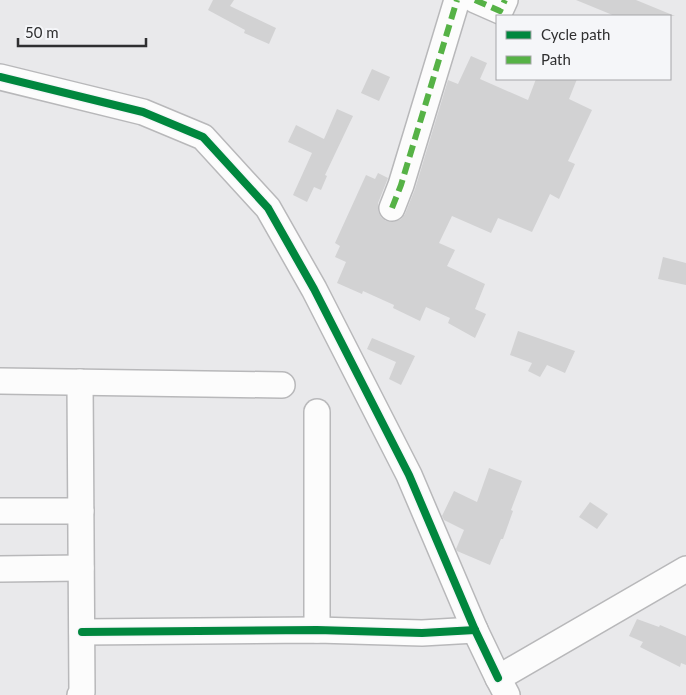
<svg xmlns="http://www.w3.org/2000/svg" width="686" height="695" font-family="Lato,sans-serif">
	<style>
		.building { fill: #d2d2d3 }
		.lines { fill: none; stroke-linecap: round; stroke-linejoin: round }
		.minor-casing { stroke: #b8b8ba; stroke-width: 28 }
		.minor { stroke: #fcfcfc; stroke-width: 25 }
		.quiet { stroke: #56b246; stroke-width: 6; stroke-dasharray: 12 6; stroke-linecap: butt }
		.cycleway-casing { stroke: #f5f6f9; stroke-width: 11 }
		.cycleway { stroke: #00873e; stroke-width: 8 }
	</style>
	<rect width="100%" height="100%" fill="#e9e9eb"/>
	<g class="building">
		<path d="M213,0H234L230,6L276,28L269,44L244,33L245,30L208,10Z"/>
		<path d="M576,0H636L675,16H615Z"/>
		<path d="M471,56L487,63L480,79L528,100L536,79H577L569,99L592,110L568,161L575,164L559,199L550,194L532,232L498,218L491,233L452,216L439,243L455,250L447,266L485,284L475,309L486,314L475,338L448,323L450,318L426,307L420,321L393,308L394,305L363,291L362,294L337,283L346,262L335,257L340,246L335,243L366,175L375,179L378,173L388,178L378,203V211L381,217L386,221L394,222L401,219L405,214L415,189L448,80L458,84Z"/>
		<path d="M372,69L390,77L379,101L361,93Z"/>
		<path d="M337,109L353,116L325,175L327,176L321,190L314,187L307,202L293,195L312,153L288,142L296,125L324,139Z"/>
		<path d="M663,257L686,263V285L658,279Z"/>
		<path d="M518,331L575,351L565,373L547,365L540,377L528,371L532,363L510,355Z"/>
		<path d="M372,338L415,356L401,385L389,379L396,362L367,349Z"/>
		<path d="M489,468L522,481L511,510L513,511L503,539H501L490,565L457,551L456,549L464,530L444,520L442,516L454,491L477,502Z"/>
		<path d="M590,502L608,514L597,529L579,517Z"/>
		<path d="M637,619L659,627L660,625L686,636V665L681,663L680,667L640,647L643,642L629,636Z"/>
	</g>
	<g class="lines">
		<defs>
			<g id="minor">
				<path d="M475,0L500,11L505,0"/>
				<path d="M0,77L143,112L203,137L268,208L314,289L409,475L475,630L498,678"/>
				<path d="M392,208L401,185L457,0"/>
				<path d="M0,381L282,385"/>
				<path d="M80,382L82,692L80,695"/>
				<path d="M317,412V630"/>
				<path d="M0,511H81"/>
				<path d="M0,569L81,568"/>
				<path d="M82,632L317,630L422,633L475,630"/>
				<path d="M507,695L498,678L686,569"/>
			</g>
		</defs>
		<use href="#minor" class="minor-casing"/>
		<use href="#minor" class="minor"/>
		<g class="quiet">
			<path d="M475,0L500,11L505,0"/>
			<path d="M392,208L401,185L457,0"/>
		</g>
		<defs>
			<g id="cycleway">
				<path d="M0,77L143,112L203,137L268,208L314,289L409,475L475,630L498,678"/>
				<path d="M82,632L317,630L422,633L475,630"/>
			</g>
		</defs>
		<use href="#cycleway" class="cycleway-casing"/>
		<use href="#cycleway" class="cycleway"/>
	</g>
	<rect x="496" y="15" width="175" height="65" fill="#f5f6f9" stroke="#a6a6a9"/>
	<rect x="506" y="31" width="25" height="8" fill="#00873e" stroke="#a6a6a9"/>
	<text x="541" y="40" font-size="15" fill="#2f2f30">Cycle path</text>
	<rect x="506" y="56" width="25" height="8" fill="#56b246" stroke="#a6a6a9"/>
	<text x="541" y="65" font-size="15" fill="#2f2f30">Path</text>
	<path d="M18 38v8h128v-8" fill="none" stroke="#2f2f30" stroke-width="2.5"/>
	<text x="25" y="38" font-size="15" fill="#2f2f30" stroke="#f5f6f9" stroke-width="4" paint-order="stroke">50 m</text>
</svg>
